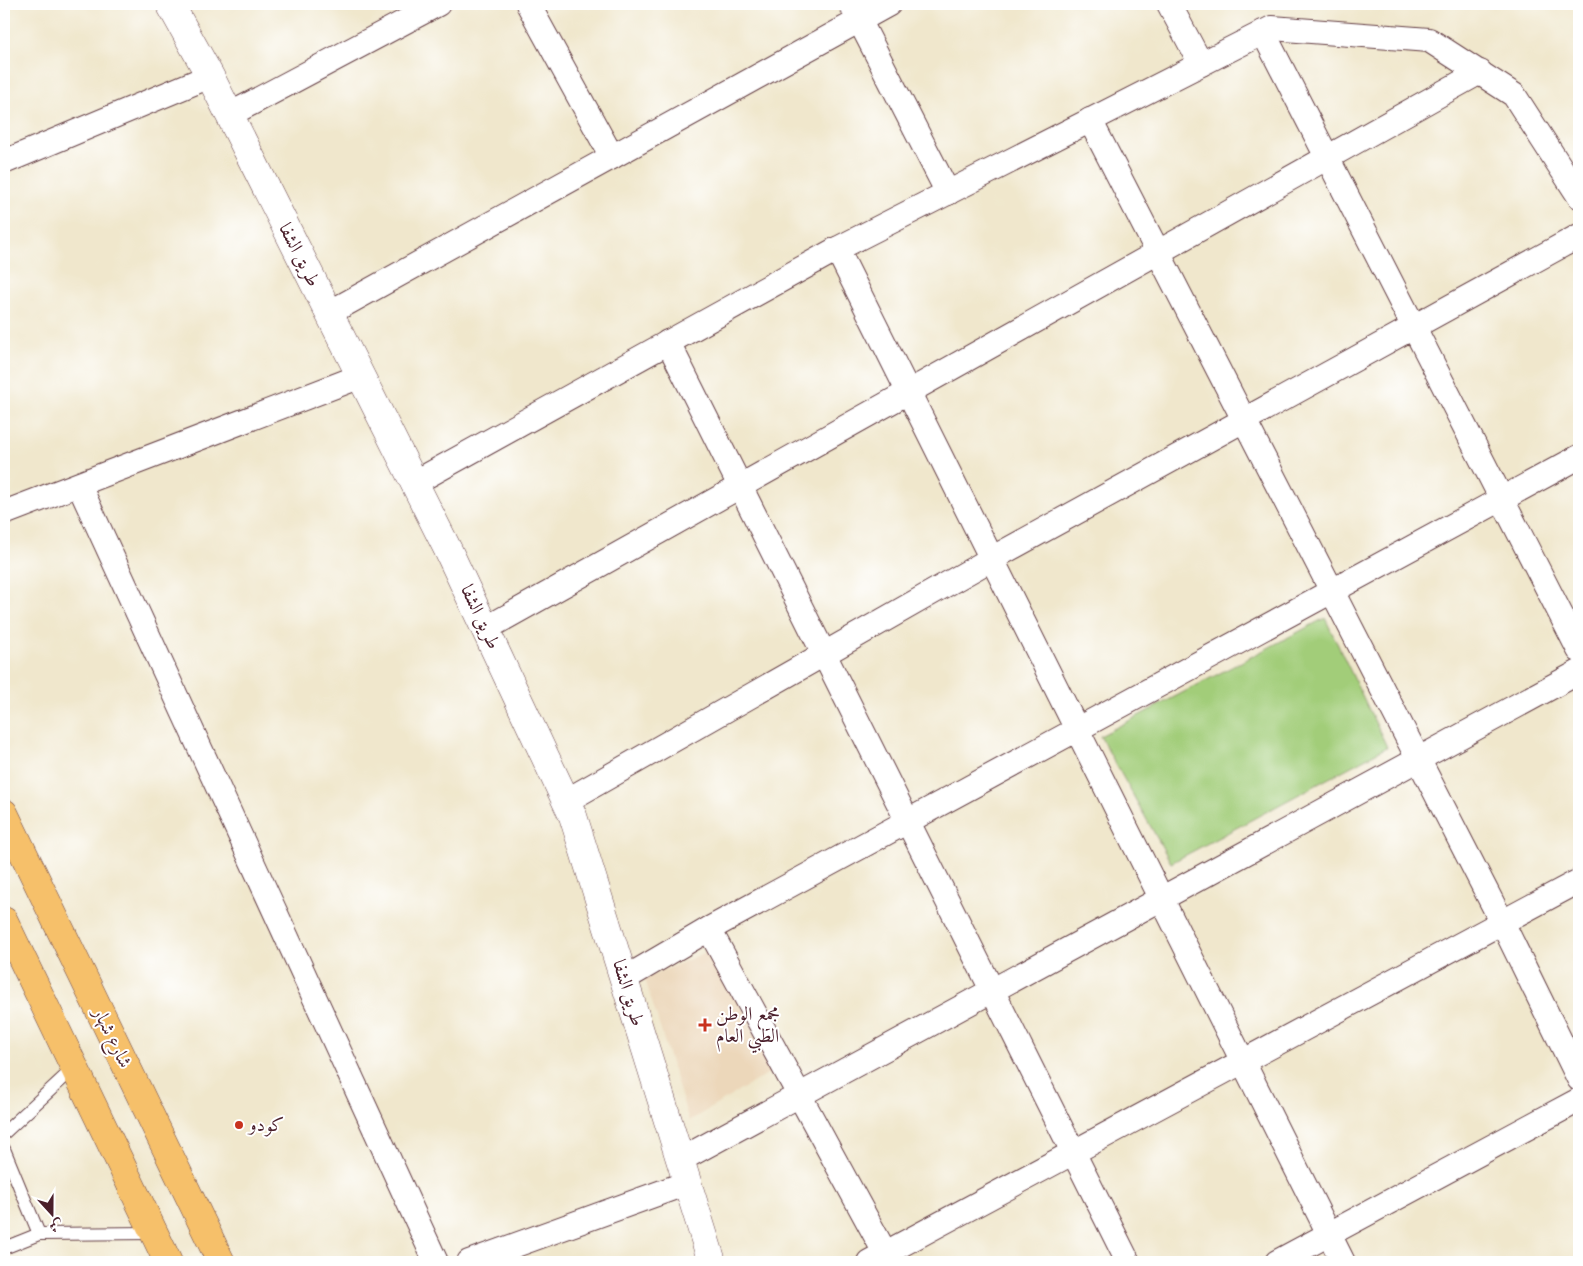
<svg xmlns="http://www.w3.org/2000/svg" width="1583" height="1266" font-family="'IM FELL DW Pica',Amiri,serif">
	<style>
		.built { fill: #ecd7ba }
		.green { fill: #a2cd79; stroke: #767652 }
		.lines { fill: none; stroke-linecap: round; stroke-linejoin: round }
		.service-casing { stroke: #633d43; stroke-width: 14 }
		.minor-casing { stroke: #633d43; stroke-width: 26 }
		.tertiary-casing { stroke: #633d43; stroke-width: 29 }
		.primary-casing { stroke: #633d43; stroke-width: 29 }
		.service { stroke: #fff; stroke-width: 12 }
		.minor { stroke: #fff; stroke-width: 24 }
		.tertiary { stroke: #fff; stroke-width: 28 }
		.primary { stroke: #f6c06b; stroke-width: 28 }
		.poi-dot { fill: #c8321e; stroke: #fff; stroke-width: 2 }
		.labels { text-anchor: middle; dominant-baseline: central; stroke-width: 4; stroke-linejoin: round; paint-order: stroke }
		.street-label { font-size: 19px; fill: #4a1f2b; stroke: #fff }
		.poi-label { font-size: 19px; fill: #4a1f2b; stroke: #fff; text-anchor: start }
	</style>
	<rect width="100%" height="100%" fill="#fff"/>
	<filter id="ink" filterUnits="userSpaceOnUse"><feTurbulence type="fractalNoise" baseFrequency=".02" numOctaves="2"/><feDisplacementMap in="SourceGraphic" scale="10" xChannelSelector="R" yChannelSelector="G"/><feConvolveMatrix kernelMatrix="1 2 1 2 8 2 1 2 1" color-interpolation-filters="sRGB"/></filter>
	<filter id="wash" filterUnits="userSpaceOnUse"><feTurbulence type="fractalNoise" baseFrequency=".0096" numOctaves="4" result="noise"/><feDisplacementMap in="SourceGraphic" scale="20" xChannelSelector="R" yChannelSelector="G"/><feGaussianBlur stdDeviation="1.12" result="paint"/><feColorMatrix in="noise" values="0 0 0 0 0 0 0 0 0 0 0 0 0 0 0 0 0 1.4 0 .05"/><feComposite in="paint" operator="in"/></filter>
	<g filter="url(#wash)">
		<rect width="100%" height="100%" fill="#f0e7cc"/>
		<path class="built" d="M713,949L774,1070L689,1121L645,979Z"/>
		<path class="green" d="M1325,618L1387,747L1171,863L1100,736Z"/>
	</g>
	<g filter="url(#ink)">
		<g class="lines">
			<defs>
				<g id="service">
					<path d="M4,1133L74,1068"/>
					<path d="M4,1149L39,1234L153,1233"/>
					<path d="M4,1248L39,1234"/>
				</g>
				<g id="minor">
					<path d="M528,4L612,157"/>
					<path d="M851,4L948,193"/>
					<path d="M1169,4L1201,64"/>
					<path d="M1263,32L1579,650"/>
					<path d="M229,115L438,4"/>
					<path d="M1090,120L1502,922L1579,1079"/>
					<path d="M4,162L210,76"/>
					<path d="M837,249L1343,1262"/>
					<path d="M329,313L889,4"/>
					<path d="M668,342L1128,1262"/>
					<path d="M414,483L837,249L1272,28L1429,40L1514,95L1579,196"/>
					<path d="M79,485L436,1262"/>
					<path d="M4,513L361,376"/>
					<path d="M485,629L1480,72"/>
					<path d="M566,801L991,559L1579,236"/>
					<path d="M709,929L890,1262"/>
					<path d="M624,979L709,929L1579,457"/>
					<path d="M680,1160L1579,672"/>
					<path d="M469,1262L687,1183"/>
					<path d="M869,1262L1579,881"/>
					<path d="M1277,1262L1579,1100"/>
				</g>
				<path id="tertiary" d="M170,4L210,76L448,550L573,816L712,1262"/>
				<g id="primary">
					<path d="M4,813L221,1262"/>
					<path d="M4,921L168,1262"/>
				</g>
			</defs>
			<use href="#service" class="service-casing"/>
			<use href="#minor" class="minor-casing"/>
			<use href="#tertiary" class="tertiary-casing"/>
			<use href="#primary" class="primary-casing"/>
			<use href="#service" class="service"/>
			<use href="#minor" class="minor"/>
			<use href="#tertiary" class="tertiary"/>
			<use href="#primary" class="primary"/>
		</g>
	</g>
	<g class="poi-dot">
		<path d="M702.5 1017.5h5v5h5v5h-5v5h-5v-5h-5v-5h5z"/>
		<circle cx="239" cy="1125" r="5"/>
	</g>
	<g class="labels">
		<g class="street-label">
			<text transform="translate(299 255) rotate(63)">طريق الشفا</text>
			<text transform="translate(480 617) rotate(65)">طريق الشفا</text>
			<text transform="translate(628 993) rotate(73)">طريق الشفا</text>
			<text transform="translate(112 1038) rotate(64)">شارع شهار</text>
		</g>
		<g class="poi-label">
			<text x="716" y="1014">مجمع الوطن<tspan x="716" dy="22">الطبي العام</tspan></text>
			<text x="249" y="1125">كودو</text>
		</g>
	</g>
	<rect width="1583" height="1266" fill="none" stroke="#fff" stroke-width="20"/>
	<g transform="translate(52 1214) rotate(159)" stroke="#ffffff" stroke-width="4" paint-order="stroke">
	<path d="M0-4L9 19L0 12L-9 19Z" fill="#4a1f2b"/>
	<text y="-8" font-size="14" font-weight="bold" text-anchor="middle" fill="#4a1f2b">ش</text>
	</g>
</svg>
